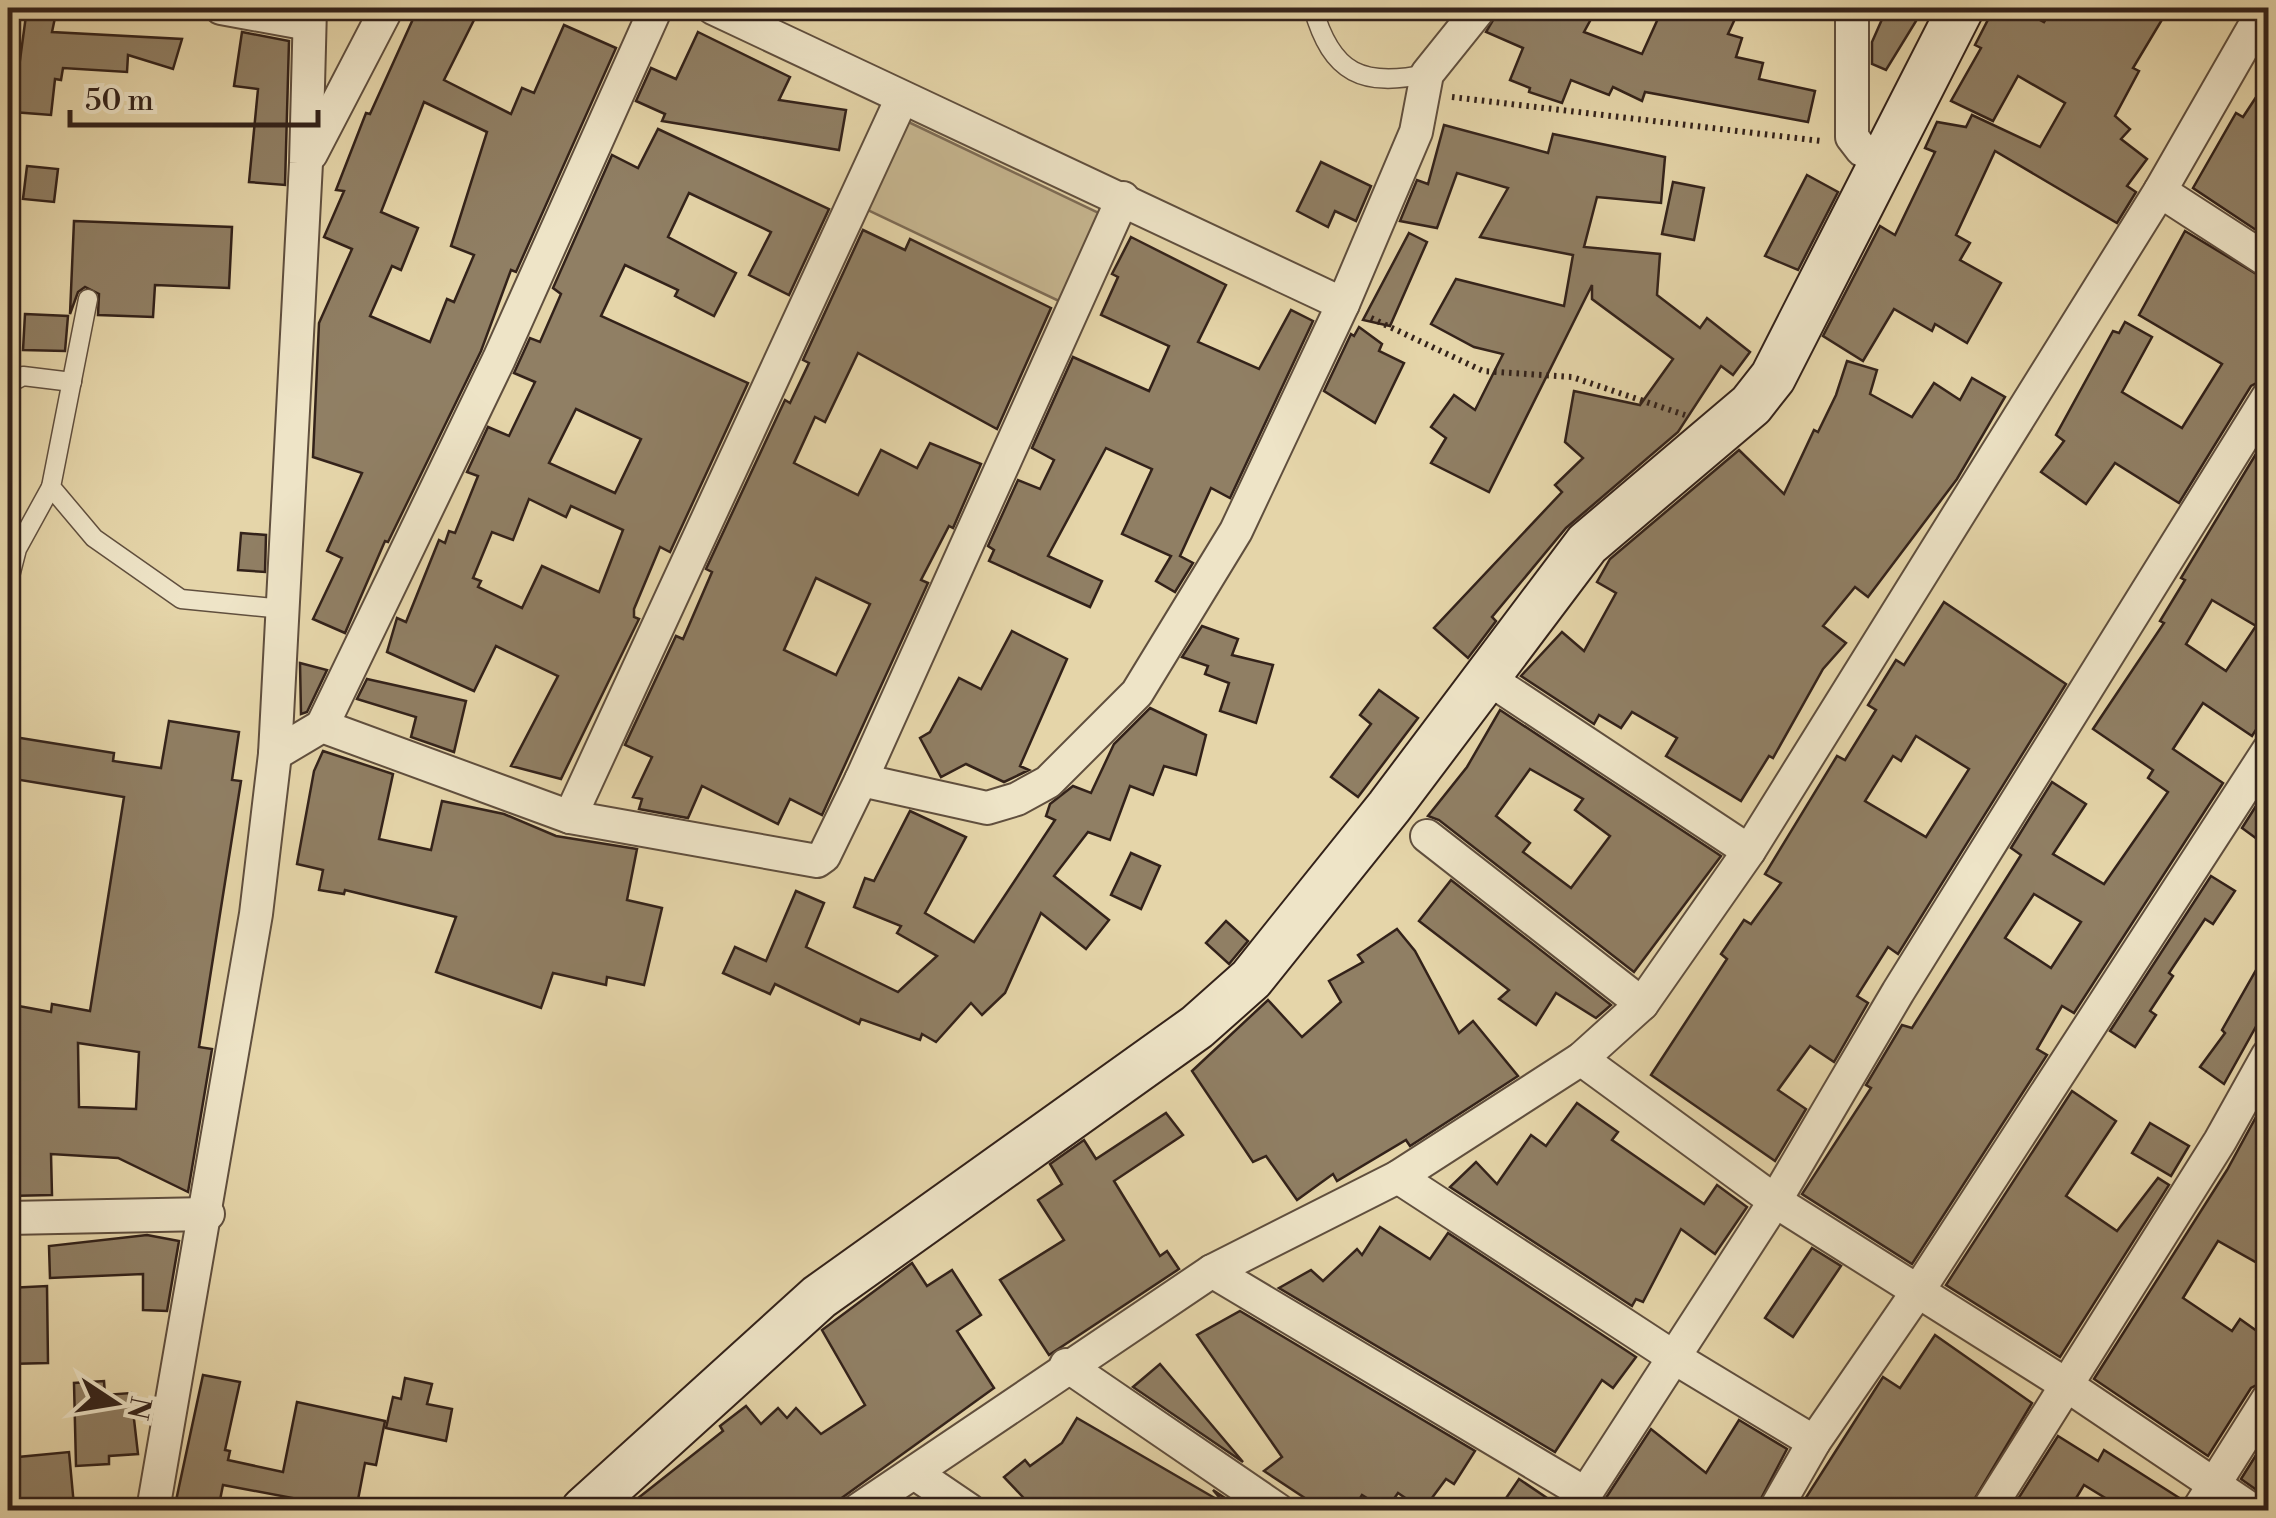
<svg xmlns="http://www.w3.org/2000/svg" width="2276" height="1518" font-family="'Libre Bodoni',serif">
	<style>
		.green { fill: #c7b791; stroke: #7d6c56; stroke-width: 2.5 }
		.building { fill: #907f64; stroke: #33221a; stroke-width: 2.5; fill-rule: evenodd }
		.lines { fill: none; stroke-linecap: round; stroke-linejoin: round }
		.lane-casing { stroke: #604f3e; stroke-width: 21 }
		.street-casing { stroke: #604f3e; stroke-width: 36 }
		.secondary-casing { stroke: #33221a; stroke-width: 49 }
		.path { stroke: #33221a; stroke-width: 6; stroke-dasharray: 2.5 5; stroke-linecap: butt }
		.lane { stroke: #eee4c7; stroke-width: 18 }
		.street { stroke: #eee4c7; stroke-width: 32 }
		.secondary { stroke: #eee4c7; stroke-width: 45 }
	</style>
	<rect width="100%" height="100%" fill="#e5d5a9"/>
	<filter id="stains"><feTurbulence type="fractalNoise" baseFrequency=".002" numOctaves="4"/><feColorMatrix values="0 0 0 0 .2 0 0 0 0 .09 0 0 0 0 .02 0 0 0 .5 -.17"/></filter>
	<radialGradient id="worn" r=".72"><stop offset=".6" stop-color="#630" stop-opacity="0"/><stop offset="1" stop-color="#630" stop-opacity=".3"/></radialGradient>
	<path class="green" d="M898,117L1101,214L1059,301L857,205Z"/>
	<g class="building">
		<path d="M27,8H57L52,32L182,39L173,69L128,55L127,72L63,68L61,80L55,79L51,115L13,112Z"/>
		<path d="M418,8H480L444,80L511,114L522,88L534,93L564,25L616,48L516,272L511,270L481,351L388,542L385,541L345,633L313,619L342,558L327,551L362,473L313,457L319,323L352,249L324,237L344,191L336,190L366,113L370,114ZM424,102L487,132L451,246L474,255L454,302L447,299L430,342L370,316L392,266L401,270L418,228L381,212Z"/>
		<path d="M1500,8H1597L1584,32L1642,54L1661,12L1670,16L1674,8H1740L1728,34L1742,38L1736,57L1763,63L1759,79L1815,91L1808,122L1645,92L1642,101L1613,87L1609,95L1571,80L1562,103L1529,92L1530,88L1510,80L1523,48L1486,32Z"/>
		<path d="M1887,8H1924L1886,70L1872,64V42Z"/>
		<path d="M1994,8H2017L2044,22L2053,8H2169L2133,68L2139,71L2115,116L2130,129L2121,139L2147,159L2127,186L2136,192L2117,223L1995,151L1956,235L1970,243L1960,260L2001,283L1967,343L1935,324L1932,331L1894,309L1863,361L1823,336L1880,226L1895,235L1935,152L1925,148L1937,122L1966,127L1972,115L2040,147L2065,103L2018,76L1993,121L1951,101L1981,48L1975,45Z"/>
		<path d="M242,32L289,41L285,185L249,182L258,89L234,86Z"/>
		<path d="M698,32L790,77L779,100L846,110L839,150L662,121L665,114L636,101L651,68L676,79Z"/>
		<path d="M2268,79V238L2193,188L2236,113L2243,117Z"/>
		<path d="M1444,125L1548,153L1553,134L1665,157L1661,203L1597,197L1584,247L1660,254L1657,295L1700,328L1707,318L1750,352L1733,375L1721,366L1678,432L1566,528L1492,617L1496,621L1468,658L1434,628L1562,492L1555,485L1583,458L1565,442L1574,391L1640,405L1673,359L1592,299V285L1489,492L1431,463L1446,438L1431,427L1454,395L1475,410L1503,354L1474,347L1431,324L1456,279L1564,306L1573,255L1480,237L1508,188L1457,173L1437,228L1400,221L1417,180L1428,184Z"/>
		<path d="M658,129L829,209L789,295L749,275L771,232L689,193L668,237L736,273L714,316L675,296L678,290L625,265L601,316L748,383L670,552L660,547L634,609V617L639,619L561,779L511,766L558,676L496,646L474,691L387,652L397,618L406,622L439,540L445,543L449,531L455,533L478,476L467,472L488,427L509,436L535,382L514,373L530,338L540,342L561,294L553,288L612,155L638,168ZM576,409L641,439L615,493L549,463ZM529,499L566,517L571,506L623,530L599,592L542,566L522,608L478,587L481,581L473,578L492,532L513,540Z"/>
		<path d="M1321,162L1371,186L1356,221L1335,211L1328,227L1297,211Z"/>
		<path d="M27,166L58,169L54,202L23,199Z"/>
		<path d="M1807,175L1838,192L1798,270L1765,256Z"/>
		<path d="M1673,182L1704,188L1694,240L1662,234Z"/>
		<path d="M74,221L232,227L229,288L155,285L153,317L98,315L99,294L85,287L78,292L70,314Z"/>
		<path d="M863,230L905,250L910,239L1051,308L997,429L858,353L825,422L815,417L794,463L858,495L881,450L917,468L930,443L981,464L953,528L949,526L921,580L928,583L822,815L790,799L778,824L702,786L688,818L639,809L642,799L633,797L652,757L625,745L676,636L683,639L712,572L706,569L785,400L790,403L809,363L803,360ZM816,578L870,604L836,675L784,650Z"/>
		<path d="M2185,231L2268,281V377L2251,386L2179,503L2115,463L2086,504L2041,472L2064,441L2056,435L2113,331L2119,333L2125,322L2152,337L2122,392L2182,428L2222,364L2139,315Z"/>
		<path d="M1409,233L1427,242L1390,326L1363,320Z"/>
		<path d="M1131,237L1226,285L1198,342L1259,369L1291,310L1313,321L1230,498L1211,488L1180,556L1193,563L1175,592L1156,581L1171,556L1122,534L1152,469L1106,448L1048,556L1102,581L1090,607L989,561L994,550L988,546L1018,480L1040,489L1054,460L1032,448L1073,357L1149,391L1169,346L1101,315L1118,277L1112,274Z"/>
		<path d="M25,314L68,316L65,351L23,350Z"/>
		<path d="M1359,327L1382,344L1379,351L1404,363L1375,423L1324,391L1351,334L1354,336Z"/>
		<path d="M1847,361L1877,370L1870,394L1912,417L1934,383L1960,400L1972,378L2005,397L1957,479L1868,597L1855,587L1823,626L1846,643L1823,669L1773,758L1769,756L1741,801L1666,756L1677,738L1632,712L1621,728L1599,715L1594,724L1521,676L1562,632L1584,651L1616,593L1597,582L1610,559L1739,450L1784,494L1814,430L1818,432L1836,395Z"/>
		<path d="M2268,434V711L2252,736L2203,703L2173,749L2223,783L2074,1013L2062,1006L2037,1049L2047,1055L1912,1264L1802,1194L1871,1088L1866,1085L1902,1025L1912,1028L2021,855L2011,848L2052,782L2086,804L2053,854L2104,884L2168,792L2148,778L2153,770L2093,729L2164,623L2160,621L2185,580L2181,578ZM2212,600L2256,626L2226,671L2186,644ZM2034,894L2081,922L2051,968L2005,938Z"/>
		<path d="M241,533L266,535L265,572L238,570Z"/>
		<path d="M1944,602L2066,684L1898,954L1888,947L1857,996L1868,1003L1834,1062L1810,1046L1778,1090L1806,1109L1775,1161L1651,1075L1727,959L1721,954L1744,920L1751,924L1781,883L1765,874L1837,756L1845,760L1876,710L1868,705L1896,660L1904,665ZM1916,736L1969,769L1926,837L1865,801L1893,756L1901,761Z"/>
		<path d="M1202,626L1238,639L1232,655L1273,665L1256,723L1220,711L1229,683L1205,674L1208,666L1182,657Z"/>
		<path d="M1012,631L1067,659L1020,766L1029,770L1004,782L966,764L941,777L920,738L930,732L959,678L981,689Z"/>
		<path d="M300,663L327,670L307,712L301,714Z"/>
		<path d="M367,679L466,701L454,752L411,737L416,717L357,699Z"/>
		<path d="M1379,690L1418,718L1358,797L1331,777L1371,724L1360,715Z"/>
		<path d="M1150,708L1206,735L1196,775L1164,766L1153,795L1130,786L1110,840L1088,832L1054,876L1109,920L1086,949L1041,913L1005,993L982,1015L971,1003L936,1042L922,1034L920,1040L861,1019L859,1024L775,984L770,994L723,973L735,947L766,961L796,891L824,903L806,947L898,992L937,956L897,933L901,926L854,907L865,878L874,881L910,811L966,837L925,913L974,942L1055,820L1046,816L1050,804L1073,786L1091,793L1114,744Z"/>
		<path d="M1500,710L1721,856L1634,972L1439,820L1428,816L1467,767ZM1530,769L1583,799L1575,810L1610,836L1571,888L1523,852L1530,843L1496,816Z"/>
		<path d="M169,721L239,732L232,780L241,781L199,1047L212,1049L188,1192L118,1158L51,1154L52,1195L8,1196V1004L51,1012L52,1004L90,1011L124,797L8,778V736L114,753L113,761L161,768ZM78,1043L139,1052L136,1109L79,1107Z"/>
		<path d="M323,751L393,774L379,839L431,850L442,801L504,814L556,836L637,849L627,900L662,908L644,985L607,977L606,985L553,973L541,1008L436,972L456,917L345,890L344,894L319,890L323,870L297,864L314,771Z"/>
		<path d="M2268,787V847L2242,828Z"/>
		<path d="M1131,853L1160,866L1141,909L1111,895Z"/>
		<path d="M2211,876L2235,891L2213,924L2205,919L2169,973L2173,976L2150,1011L2156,1015L2135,1047L2110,1031Z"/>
		<path d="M1451,880L1611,1005L1596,1018L1556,993L1536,1025L1499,999L1509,990L1419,921Z"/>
		<path d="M1226,921L1248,941L1229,964L1206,943Z"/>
		<path d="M1397,929L1415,951L1459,1033L1473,1021L1518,1076L1410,1146L1406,1140L1337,1181L1333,1174L1297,1200L1266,1156L1253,1162L1192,1071L1268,1000L1302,1037L1341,1002L1329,981L1363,962L1358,955Z"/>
		<path d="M2268,949V1005L2224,1084L2200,1067L2225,1033L2222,1030Z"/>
		<path d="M2072,1091L2116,1121L2066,1196L2117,1231L2158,1178L2169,1185L2060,1357L1946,1285Z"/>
		<path d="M2268,1095V1212L2257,1232L2268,1238V1269L2218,1241L2183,1298L2232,1331L2240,1319L2268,1339V1379L2251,1388L2208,1456L2094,1379L2227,1170Z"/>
		<path d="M1577,1103L1618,1132L1612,1140L1704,1204L1717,1185L1747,1207L1715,1254L1681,1229L1643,1302L1636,1299L1632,1306L1450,1187L1476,1162L1497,1184L1531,1135L1546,1146Z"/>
		<path d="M1166,1113L1183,1135L1114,1181L1160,1256L1167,1251L1179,1269L1049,1355L1000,1280L1064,1240L1038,1200L1062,1184L1050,1164L1084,1140L1096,1159Z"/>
		<path d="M2150,1123L2189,1146L2171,1176L2132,1153Z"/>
		<path d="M1380,1227L1430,1259L1448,1233L1636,1357L1613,1388L1602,1380L1555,1452L1279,1288L1311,1270L1323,1281L1357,1249L1362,1255Z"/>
		<path d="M147,1235L179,1241L167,1311L143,1310V1274L50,1278L49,1246Z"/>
		<path d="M1812,1248L1841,1266L1793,1337L1765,1318Z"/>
		<path d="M912,1263L927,1286L952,1270L981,1315L957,1331L994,1388L825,1510H623L723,1431L720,1426L746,1406L761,1424L778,1408L787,1418L796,1408L821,1434L865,1405L822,1330Z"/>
		<path d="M47,1286L48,1363L8,1364V1288Z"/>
		<path d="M1240,1311L1475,1451L1454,1484L1446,1479L1423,1510L1398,1493L1386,1510L1362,1495L1353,1510H1323L1264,1471L1282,1457L1197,1335Z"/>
		<path d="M1935,1335L2032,1403L1968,1510H1798L1883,1377L1900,1388Z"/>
		<path d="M1160,1364L1243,1462L1133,1387Z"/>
		<path d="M203,1375L240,1382L225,1450L230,1451L228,1460L283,1472L297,1402L385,1421L376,1465L365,1463L356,1510L223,1485L218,1510H174Z"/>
		<path d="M405,1378L432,1384L427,1404L452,1409L446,1441L386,1428L393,1397L401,1399Z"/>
		<path d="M104,1381L105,1395L131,1393L138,1454L109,1456V1464L76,1466L74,1383Z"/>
		<path d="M1077,1418L1225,1504L1213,1490L1243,1510H1035L1004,1477L1025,1460L1030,1466L1062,1443Z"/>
		<path d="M1739,1420L1787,1449L1755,1510H1598L1651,1429L1706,1473Z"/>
		<path d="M2058,1436L2098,1461L2104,1450L2181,1499L2178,1510H2125L2084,1485L2069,1510H2011Z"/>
		<path d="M2268,1436V1498L2241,1479Z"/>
		<path d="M69,1452L74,1506L8,1504V1458Z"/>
		<path d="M1519,1479L1556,1504L1555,1510H1498Z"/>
	</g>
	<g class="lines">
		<defs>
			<g id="lane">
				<path d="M1313,8C1332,75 1363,87 1427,74"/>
				<path d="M88,299L51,487L94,538L181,599L283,609"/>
				<path d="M8,384L23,376L72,382"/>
				<path d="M8,584L17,549L51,487"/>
			</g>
			<g id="street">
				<path d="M221,8L309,24"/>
				<path d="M713,8L1343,304"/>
				<path d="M1852,8V137L1862,150L1886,158"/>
				<path d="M311,154L387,8"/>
				<path d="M2160,191L2268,261"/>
				<path d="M1486,677L1749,851"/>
				<path d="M322,726L499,359L656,8"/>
				<path d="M275,754L322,726L570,817L817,861L824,856L861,780L1123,198"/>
				<path d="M861,780L987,808L1017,799L1048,782L1137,693L1236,531L1343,304L1416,132L1427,74L1480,8"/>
				<path d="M570,817L902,98"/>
				<path d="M1427,836L1642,1004"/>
				<path d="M1581,1059L1775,1201L2065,1384L2252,1510"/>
				<path d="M1398,1177L1675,1358L1814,1442"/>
				<path d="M8,1218L208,1214"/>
				<path d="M1212,1271L1586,1494"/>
				<path d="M1066,1365L1278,1510"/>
				<path d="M916,1474L969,1510"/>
				<path d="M153,1510L256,914L275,754L306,163L310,8"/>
				<path d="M858,1510L1212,1271L1398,1177L1581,1059L1642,1004L1749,851L2160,191L2265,8"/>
				<path d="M1575,1510L1775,1201L1898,992L2268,397"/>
				<path d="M1775,1510L1814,1442L1918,1291L2268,751"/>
				<path d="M1988,1510L2220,1141L2268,1055"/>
				<path d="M2198,1510L2268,1399"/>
			</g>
			<path id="secondary" d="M584,1510L819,1297L1197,1027L1251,979L1389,807L1587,544L1751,405L1773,377L1961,8"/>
		</defs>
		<use href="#lane" class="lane-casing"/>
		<use href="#street" class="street-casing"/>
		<use href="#secondary" class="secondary-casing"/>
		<g class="path">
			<path d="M1452,97L1821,141"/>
			<path d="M1371,318L1483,371L1572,377L1685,415"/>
		</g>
		<use href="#lane" class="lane"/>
		<use href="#street" class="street"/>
		<use href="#secondary" class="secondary"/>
	</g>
	<rect width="2276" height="1518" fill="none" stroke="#e5d5a9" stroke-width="40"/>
	<rect x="10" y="10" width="2256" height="1498" fill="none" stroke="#33221a" stroke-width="5"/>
	<rect x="20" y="20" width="2236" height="1478" fill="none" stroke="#33221a" stroke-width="2.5"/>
	<g transform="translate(115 1403) rotate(102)" stroke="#eee4c7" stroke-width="8" paint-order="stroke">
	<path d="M0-8L18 38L0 25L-18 38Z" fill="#33221a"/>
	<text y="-15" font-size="28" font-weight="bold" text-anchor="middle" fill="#33221a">N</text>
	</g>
	<path d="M70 110v15h248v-15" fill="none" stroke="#33221a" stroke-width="5"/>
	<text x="85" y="110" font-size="30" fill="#33221a" stroke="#eee4c7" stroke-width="8" paint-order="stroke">50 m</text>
	<rect width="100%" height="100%" filter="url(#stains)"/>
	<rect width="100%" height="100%" fill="url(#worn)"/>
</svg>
